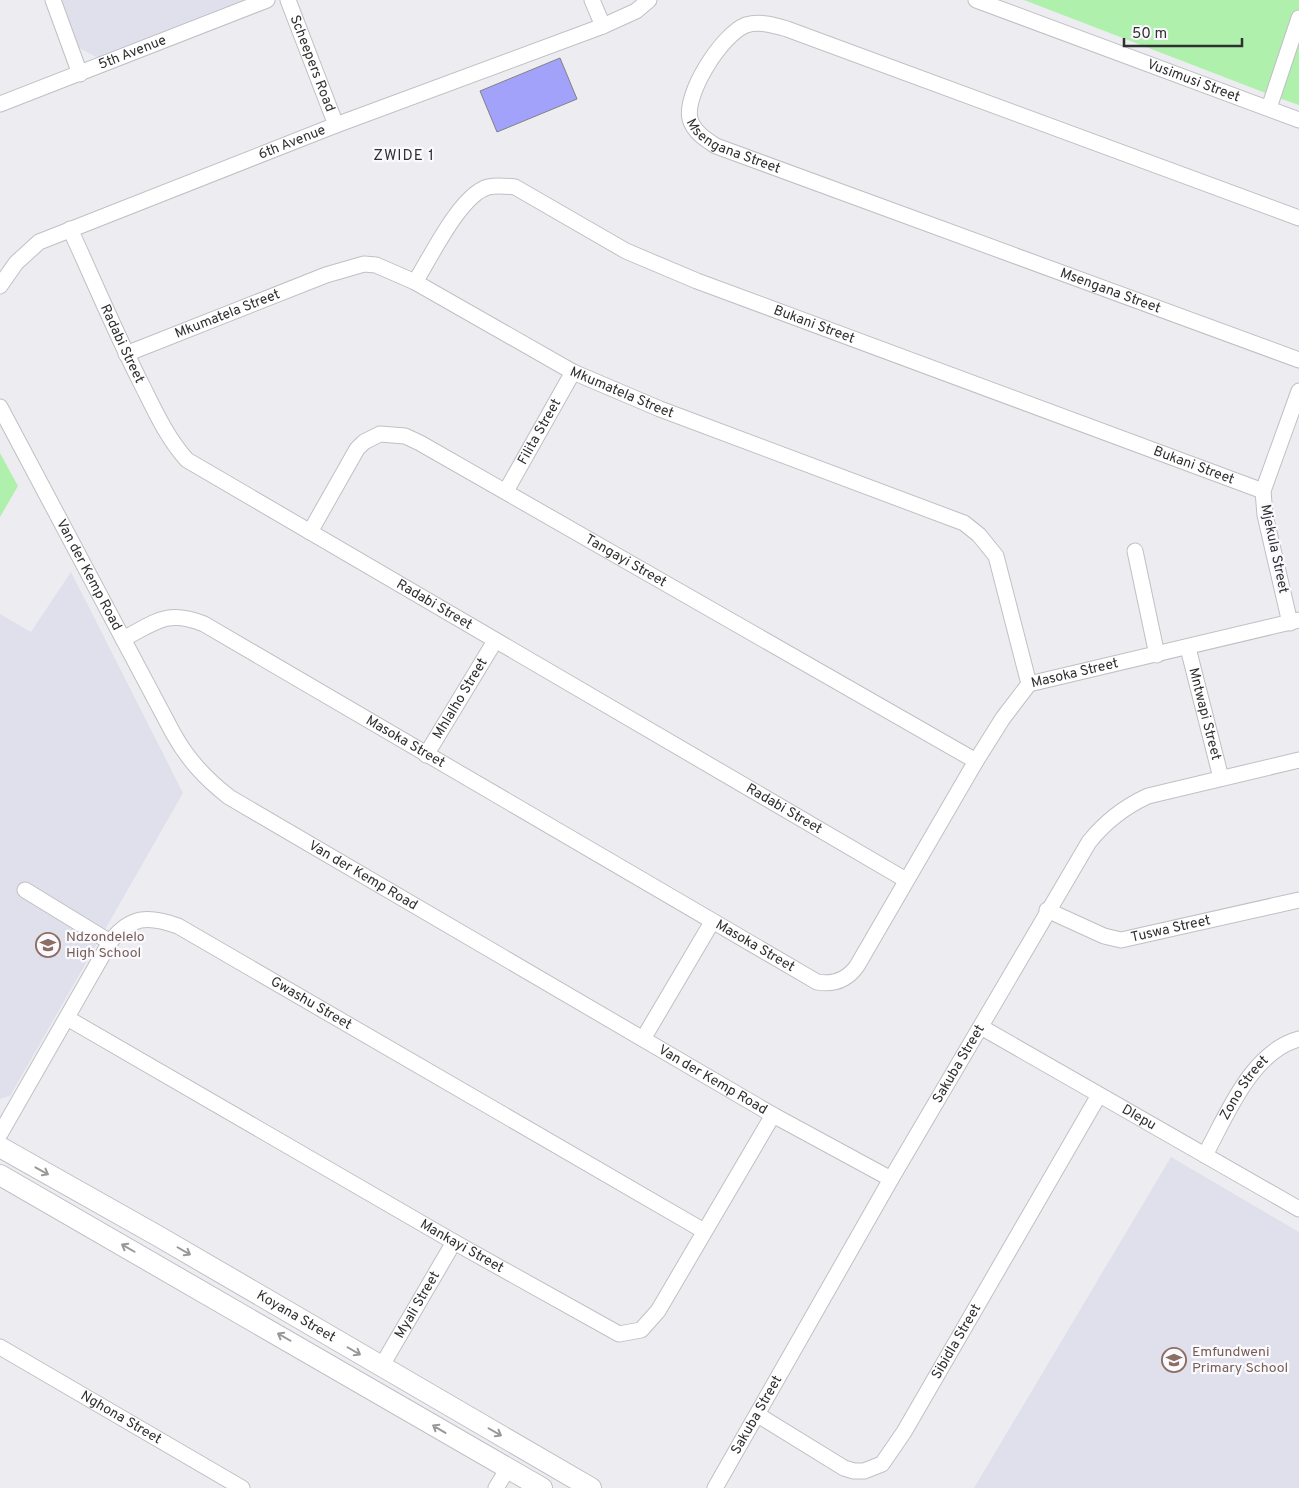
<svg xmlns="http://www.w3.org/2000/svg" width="1299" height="1488" font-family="Overpass,sans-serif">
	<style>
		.built { fill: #dfe0eb }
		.green { fill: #aff1ac }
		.building { fill: #a2a2fa; stroke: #818185 }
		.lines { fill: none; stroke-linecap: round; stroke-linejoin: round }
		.minor-casing { stroke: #bfc0c4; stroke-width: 17 }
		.major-casing { stroke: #bfc0c4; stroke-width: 22 }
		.minor { stroke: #fff; stroke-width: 15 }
		.major { stroke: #fff; stroke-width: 20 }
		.oneway { stroke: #989898 }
		.labels { text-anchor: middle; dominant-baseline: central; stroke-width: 4.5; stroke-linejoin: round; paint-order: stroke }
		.street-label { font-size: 14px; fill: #303031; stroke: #fafafe }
		.education-label { font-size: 14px; fill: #785e54; stroke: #fafafe; text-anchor: start }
		.neighbourhood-label { font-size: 15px; letter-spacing: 1px; fill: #303031; stroke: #fafafe }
	</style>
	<rect width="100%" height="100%" fill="#ededf1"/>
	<g class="built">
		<path d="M61,0H247L100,59L79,48Z"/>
		<path d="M71,572L183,793L10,1096L0,1099V614L31,632Z"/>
		<path d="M1171,1157L1299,1232V1488H974Z"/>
	</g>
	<g class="green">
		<path d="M1024,0H1299V105L1273,96Z"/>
		<path d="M0,453L18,486L0,517Z"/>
	</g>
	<path class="building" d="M560,58L577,99L497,132L480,91Z"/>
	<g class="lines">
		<defs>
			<g id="minor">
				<path d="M53,0L80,74"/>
				<path id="s1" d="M288,0L336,125"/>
				<path d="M592,0L603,26"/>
				<path id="s2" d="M976,0L1299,120"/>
				<path id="s3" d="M0,104L267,0"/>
				<path d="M1269,108L1299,18"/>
				<path id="s4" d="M1299,218L787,29C774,25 760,21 746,25C722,34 684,94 690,119C694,132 705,139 716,146L1299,360"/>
				<path id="s5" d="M70,229C94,281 116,334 142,385C155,411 167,438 187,460L906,880"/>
				<path id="s6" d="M415,282C431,257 460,195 488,187C497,185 506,186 515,187L626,251L697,281L1263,491"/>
				<path id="s7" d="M0,286L16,263L39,242L336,125L603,26L636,11L649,0"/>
				<path id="s8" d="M126,354L326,275L364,264L376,265L415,282L573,372L660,409L964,523L979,535L996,556L1029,684"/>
				<path id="s9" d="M0,407L173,733C188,760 205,778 229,797L773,1115L891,1179"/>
				<path id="s10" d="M506,491L573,372"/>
				<path id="s11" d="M310,532L357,449L364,442L380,434L405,436L420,443L976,761"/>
				<path d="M1135,551L1157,655"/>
				<path d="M1290,623L1265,515L1263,491L1299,391"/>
				<path id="s12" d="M123,639C156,622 167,609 204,624L817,982C834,985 847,980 857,966L976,761L1003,718L1029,684L1299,620"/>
				<path id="s13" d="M1188,648L1221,778"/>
				<path id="s14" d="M426,755L495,641"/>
				<path d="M25,890L110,942"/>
				<path id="s15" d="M1047,910L1104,936L1121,940L1299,900"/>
				<path id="s16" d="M67,1018L454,1242L619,1334L641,1330L658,1311L773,1115"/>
				<path id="s17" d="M981,1027L1299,1209"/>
				<path d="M643,1039L712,922"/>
				<path id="s18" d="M0,1134L110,942C130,916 148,915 178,926L704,1231"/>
				<path id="s19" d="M1205,1155C1227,1115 1251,1052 1299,1039"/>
				<path id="s20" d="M0,1347L242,1488"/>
				<path id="s21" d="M381,1367L454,1242"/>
				<path id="s22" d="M758,1415L844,1468L854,1471H864L882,1464L904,1432L1099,1095"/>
				<path d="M496,1488L507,1470"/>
				<path id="s23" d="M715,1488L891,1179L1089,842C1105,822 1124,807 1148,796L1299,760"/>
			</g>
			<g id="major">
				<path id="s24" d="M0,1147L158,1236L591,1488"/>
				<path d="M0,1175L542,1488"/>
			</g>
		</defs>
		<use href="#minor" class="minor-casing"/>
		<use href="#major" class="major-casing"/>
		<use href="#minor" class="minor"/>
		<use href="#major" class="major"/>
	</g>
	<defs><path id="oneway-shaft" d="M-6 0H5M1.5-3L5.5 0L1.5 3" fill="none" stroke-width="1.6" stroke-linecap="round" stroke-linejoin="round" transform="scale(1.25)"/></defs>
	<g class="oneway">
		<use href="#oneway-shaft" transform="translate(42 1171) rotate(29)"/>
		<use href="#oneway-shaft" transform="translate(128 1248) rotate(-150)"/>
		<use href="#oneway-shaft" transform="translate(184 1251) rotate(30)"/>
		<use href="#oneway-shaft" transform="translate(284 1337) rotate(-150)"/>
		<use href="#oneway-shaft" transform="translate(354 1351) rotate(30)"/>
		<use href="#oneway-shaft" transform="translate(439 1429) rotate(-149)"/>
		<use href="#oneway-shaft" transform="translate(495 1432) rotate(30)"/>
	</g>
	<defs>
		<symbol id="school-ring" viewBox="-11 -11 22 22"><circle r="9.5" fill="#fafafe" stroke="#8d6e63" stroke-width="1.5"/><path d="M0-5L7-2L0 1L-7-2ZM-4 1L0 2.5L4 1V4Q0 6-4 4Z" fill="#8d6e63"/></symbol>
	</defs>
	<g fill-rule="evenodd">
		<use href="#school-ring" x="34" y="931" width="28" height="28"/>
		<use href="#school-ring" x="1160" y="1346" width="28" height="28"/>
	</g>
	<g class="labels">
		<g class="street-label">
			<text stroke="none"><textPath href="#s3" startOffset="142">5th Avenue</textPath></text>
			<text stroke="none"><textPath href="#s1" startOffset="68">Scheepers Road</textPath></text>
			<text stroke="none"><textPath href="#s2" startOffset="232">Vusimusi Street</textPath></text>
			<text stroke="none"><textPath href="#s7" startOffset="331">6th Avenue</textPath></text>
			<text stroke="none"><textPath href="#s4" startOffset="755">Msengana Street</textPath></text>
			<text stroke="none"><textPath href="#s4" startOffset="1160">Msengana Street</textPath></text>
			<text stroke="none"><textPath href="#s8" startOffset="109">Mkumatela Street</textPath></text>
			<text stroke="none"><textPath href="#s6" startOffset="479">Bukani Street</textPath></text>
			<text stroke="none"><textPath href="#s5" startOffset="126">Radabi Street</textPath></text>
			<text stroke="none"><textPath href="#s8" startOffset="544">Mkumatela Street</textPath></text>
			<text stroke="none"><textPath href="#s10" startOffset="68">Filita Street</textPath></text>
			<text stroke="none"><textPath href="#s6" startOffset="884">Bukani Street</textPath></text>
			<text transform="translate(1274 549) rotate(78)">Mjekula Street</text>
			<text stroke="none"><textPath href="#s11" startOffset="402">Tangayi Street</textPath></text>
			<text stroke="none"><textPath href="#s9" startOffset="190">Van der Kemp Road</textPath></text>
			<text stroke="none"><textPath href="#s5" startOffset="546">Radabi Street</textPath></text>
			<text stroke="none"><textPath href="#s12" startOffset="1220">Masoka Street</textPath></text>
			<text stroke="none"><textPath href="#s14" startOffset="66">Mhlalho Street</textPath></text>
			<text stroke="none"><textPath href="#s13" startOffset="68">Mntwapi Street</textPath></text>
			<text stroke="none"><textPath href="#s12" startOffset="320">Masoka Street</textPath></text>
			<text stroke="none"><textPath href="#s5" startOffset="951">Radabi Street</textPath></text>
			<text stroke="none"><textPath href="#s9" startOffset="610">Van der Kemp Road</textPath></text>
			<text stroke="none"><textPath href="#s15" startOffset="131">Tuswa Street</textPath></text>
			<text stroke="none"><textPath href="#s12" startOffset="725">Masoka Street</textPath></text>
			<text stroke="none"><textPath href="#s18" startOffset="452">Gwashu Street</textPath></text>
			<text stroke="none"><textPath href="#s23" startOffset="489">Sakuba Street</textPath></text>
			<text stroke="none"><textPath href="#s9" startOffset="1015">Van der Kemp Road</textPath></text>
			<text stroke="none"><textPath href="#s19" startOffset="78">Zono Street</textPath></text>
			<text stroke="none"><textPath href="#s17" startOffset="182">Dlepu</textPath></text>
			<text stroke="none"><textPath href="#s16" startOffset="456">Mankayi Street</textPath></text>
			<text stroke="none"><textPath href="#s21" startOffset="72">Myali Street</textPath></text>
			<text stroke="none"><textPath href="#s24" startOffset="341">Koyana Street</textPath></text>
			<text stroke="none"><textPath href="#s22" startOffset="284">Sibidla Street</textPath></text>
			<text stroke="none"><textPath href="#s23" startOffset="84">Sakuba Street</textPath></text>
			<text stroke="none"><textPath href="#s20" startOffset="140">Nghona Street</textPath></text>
		</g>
		<g class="education-label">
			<text x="66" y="937">Ndzondelelo<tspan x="66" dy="16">High School</tspan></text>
			<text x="1192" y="1352">Emfundweni<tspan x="1192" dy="16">Primary School</tspan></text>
		</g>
		<g class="neighbourhood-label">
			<text x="404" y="156">ZWIDE 1</text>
		</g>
	</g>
	<path d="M1124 38v8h118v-8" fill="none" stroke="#303031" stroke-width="2.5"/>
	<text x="1132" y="38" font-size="15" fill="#303031" stroke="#fafafe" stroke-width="4" paint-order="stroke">50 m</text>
</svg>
